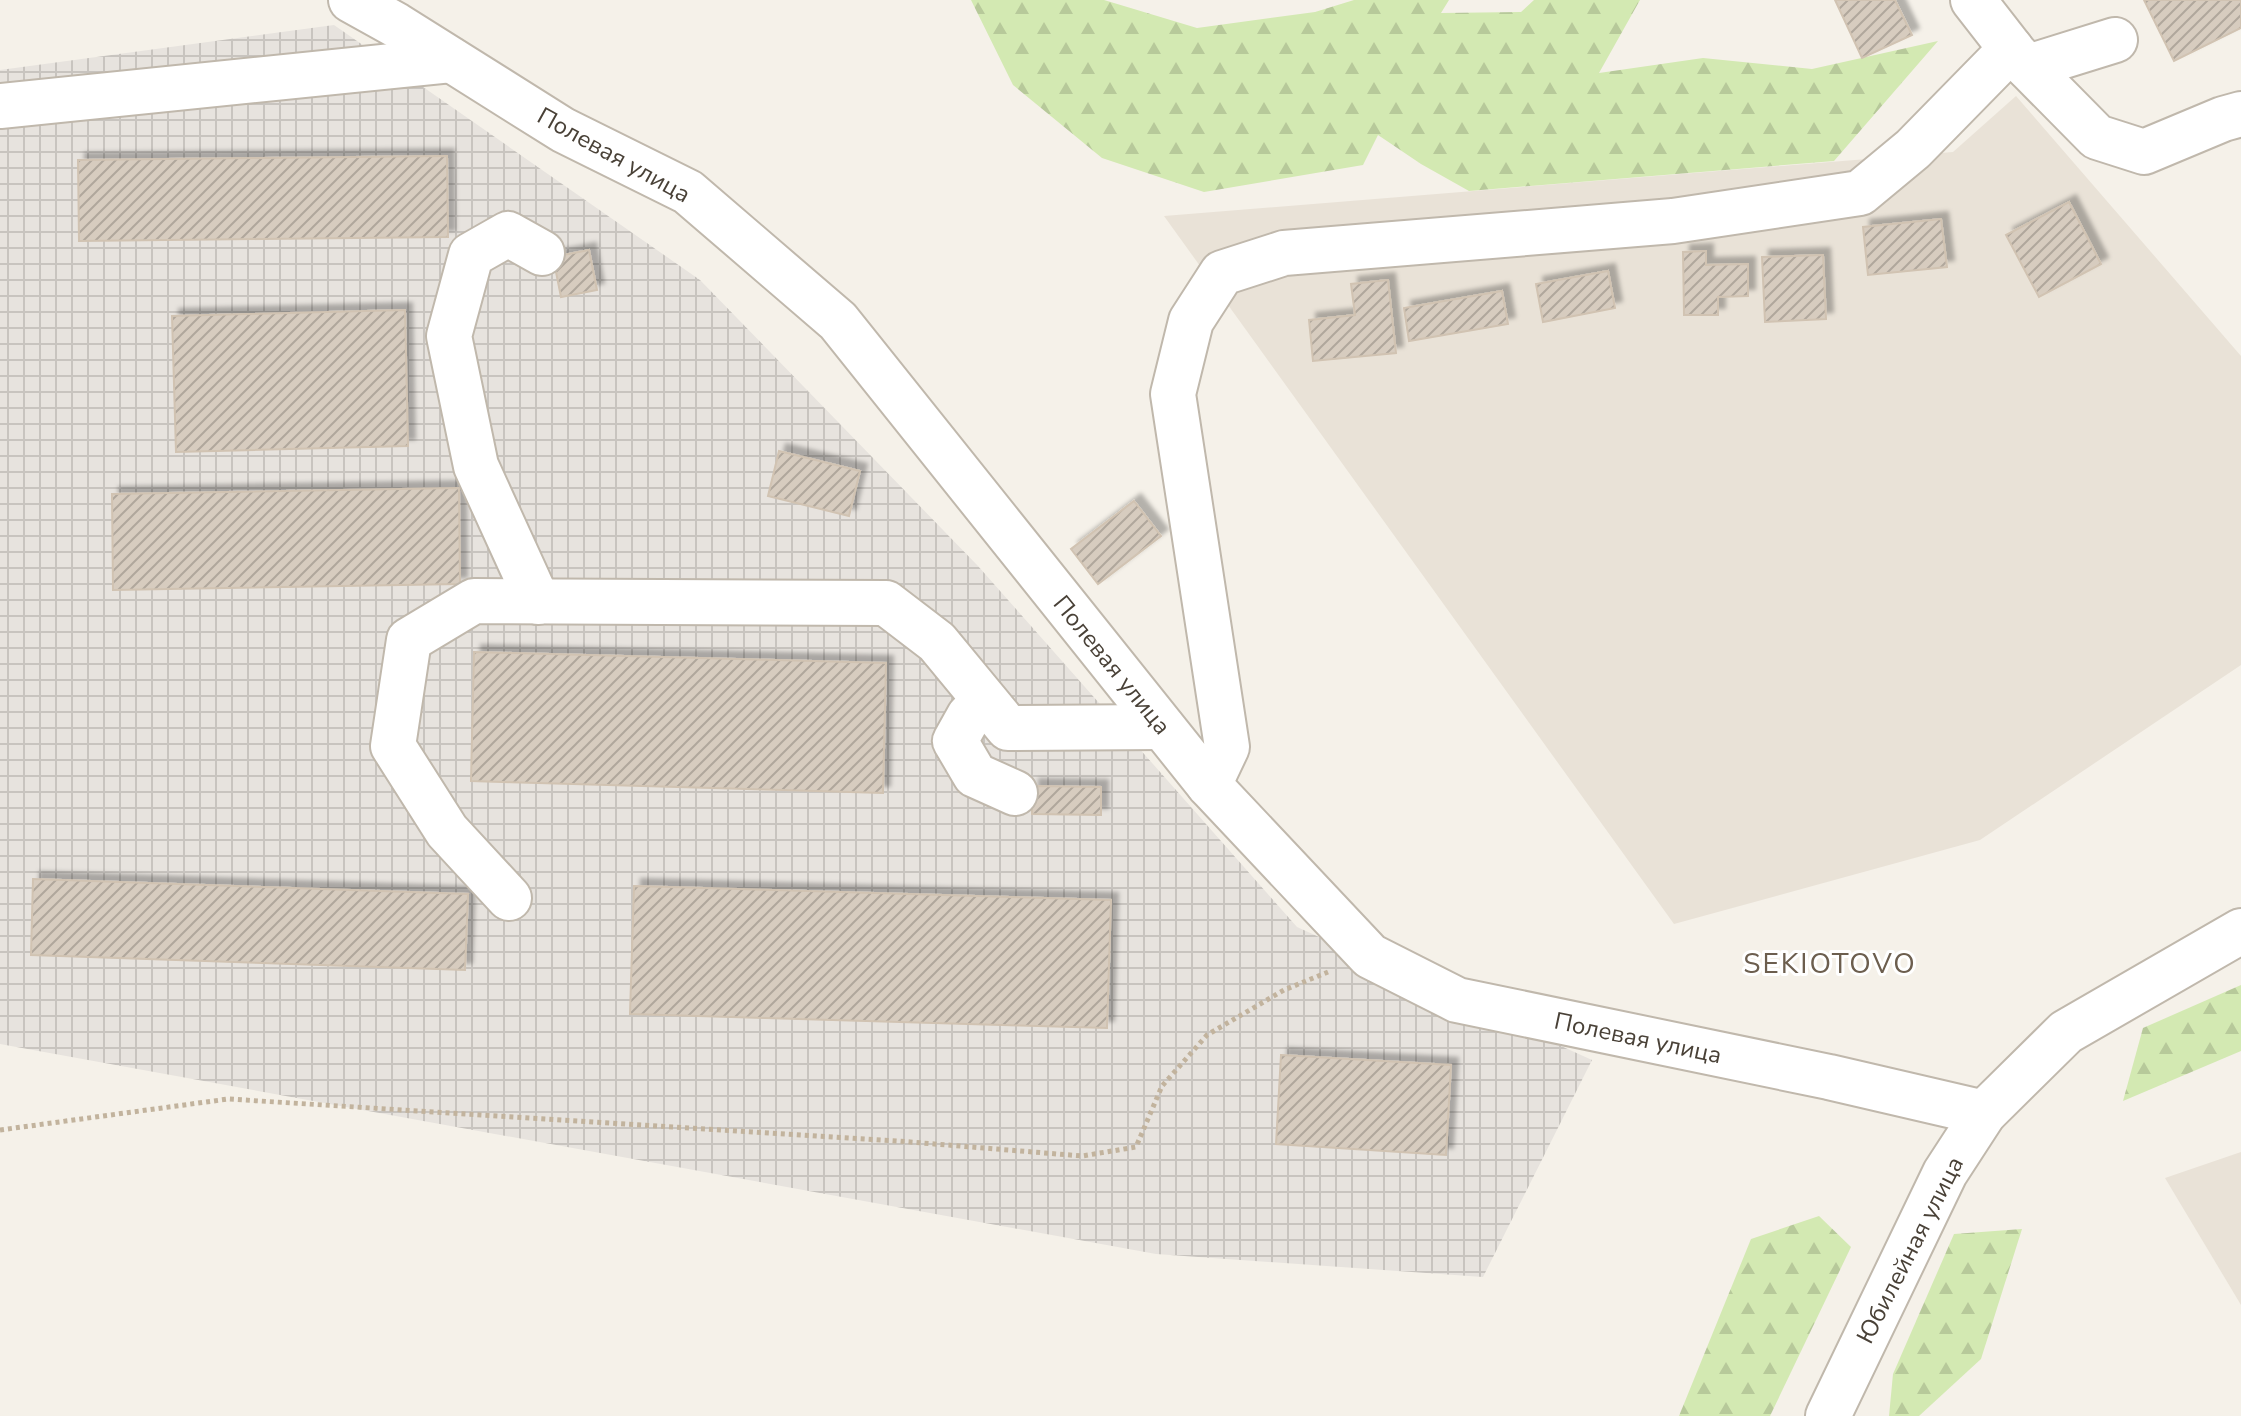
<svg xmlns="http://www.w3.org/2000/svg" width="2241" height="1416" font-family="'Nunito Sans',sans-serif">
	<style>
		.residential { fill: #e9e2d7 }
		.industrial { fill: url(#industrial-grid) }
		.forest { fill: url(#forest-firs) }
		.building { fill: url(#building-hatch); stroke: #d1c3b2; stroke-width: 2; filter: url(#shadow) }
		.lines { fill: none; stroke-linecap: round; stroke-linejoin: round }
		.minor-casing { stroke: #c0b8ac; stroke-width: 48 }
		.path { stroke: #c2b39d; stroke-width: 5; stroke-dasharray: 4 4; stroke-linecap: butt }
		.minor { stroke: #fff; stroke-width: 44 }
		.labels { text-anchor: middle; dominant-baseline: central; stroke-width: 6; stroke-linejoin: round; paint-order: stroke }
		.street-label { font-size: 24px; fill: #494137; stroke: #fff }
		.quarter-label { font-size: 28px; letter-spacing: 2px; fill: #6c5e4e; stroke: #fff }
	</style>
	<defs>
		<pattern id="industrial-grid" width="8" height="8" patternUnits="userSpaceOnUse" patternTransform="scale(2)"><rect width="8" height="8" fill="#e7e3de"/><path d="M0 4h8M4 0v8" fill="none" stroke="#c8c4bf"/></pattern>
		<pattern id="forest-firs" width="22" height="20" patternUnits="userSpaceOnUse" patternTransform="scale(2)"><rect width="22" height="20" fill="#d3e9b2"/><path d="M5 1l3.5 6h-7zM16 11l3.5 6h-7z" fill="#b7c99a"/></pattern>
		<pattern id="building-hatch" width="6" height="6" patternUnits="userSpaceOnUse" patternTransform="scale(2)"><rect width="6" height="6" fill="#d7ccbf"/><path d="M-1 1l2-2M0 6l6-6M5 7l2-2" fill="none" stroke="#b0a79c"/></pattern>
		<filter id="shadow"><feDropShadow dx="7" dy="-7" stdDeviation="2" flood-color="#0004"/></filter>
	</defs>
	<rect width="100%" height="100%" fill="#f5f1e9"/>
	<g class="residential">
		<path d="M2016,96L2241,356V665L1980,840L1674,924L1164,216L1953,152Z"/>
		<path d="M2241,1152V1305L2165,1178Z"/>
	</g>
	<path class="industrial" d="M334,25L700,280L978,566L1297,927L1592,1060L1483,1277L1156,1254L0,1044V70Z"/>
	<g class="forest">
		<path d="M971,0H1104L1197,28L1315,12L1354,0H1449L1441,13L1521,12L1534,0H1640L1599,73L1703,58L1812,69L1938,41L1834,161L1469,191L1421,164L1378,135L1363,165L1204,192L1102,158L1013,85Z"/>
		<path d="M2241,985V1051L2123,1101L2143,1028Z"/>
		<path d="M1819,1216L1851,1247L1770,1416H1679L1751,1239Z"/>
		<path d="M2022,1229L1981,1359L1919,1416H1889L1893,1374L1954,1234Z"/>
	</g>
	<g class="building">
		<path d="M1835,0H1895L1912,35L1862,58Z"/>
		<path d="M2144,0H2241V28L2174,61Z"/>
		<path d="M447,156L448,237L79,241L78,160Z"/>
		<path d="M2069,202L2101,264L2039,297L2006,235Z"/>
		<path d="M1941,219L1947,267L1868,275L1863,227Z"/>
		<path d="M589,250L597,290L561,297L553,257Z"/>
		<path d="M1706,251V265L1748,264V296L1718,297V315H1684L1683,252Z"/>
		<path d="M1823,255L1826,319L1765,322L1762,257Z"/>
		<path d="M1608,271L1615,308L1543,322L1536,284Z"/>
		<path d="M1388,280L1396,353L1313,361L1309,320L1355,315L1351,284Z"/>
		<path d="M1502,291L1508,324L1409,341L1404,308Z"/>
		<path d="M405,310L408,446L176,452L172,316Z"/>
		<path d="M779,451L860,471L849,516L768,496Z"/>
		<path d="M459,488L460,584L113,590L112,494Z"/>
		<path d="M1134,501L1161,536L1098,584L1071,549Z"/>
		<path d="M474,652L886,663L883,793L471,781Z"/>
		<path d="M1032,786L1101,787V815L1032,814Z"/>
		<path d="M33,879L468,894L465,970L31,955Z"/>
		<path d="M634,886L1111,900L1107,1028L630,1014Z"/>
		<path d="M1281,1055L1451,1065L1446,1155L1276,1144Z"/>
	</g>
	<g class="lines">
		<defs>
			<g id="minor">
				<path d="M351,0L396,25L563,130L688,192L838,321L1209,785L1370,956L1457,1000L1829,1077L1984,1113"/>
				<path d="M1973,0L2015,54L2097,137L2144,152L2223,119L2241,114"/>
				<path d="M2028,67L2115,40"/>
				<path d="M0,106L451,60"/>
				<path d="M538,602L476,466L449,336L471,255L508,234L542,253"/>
				<path d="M984,701L969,716L955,741L975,775L1015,793"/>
				<path d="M1209,785L1227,747L1173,394L1191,321L1222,273L1284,253L1673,221L1860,193L1913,149L2011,49"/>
				<path d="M509,898L447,831L393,746L409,640L474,601L886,603L937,642L1008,728L1162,727"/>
				<path d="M1828,1416L1945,1173L1984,1113L2066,1032L2241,931"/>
			</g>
		</defs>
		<use href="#minor" class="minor-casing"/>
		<path class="path" d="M0,1130L228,1099L898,1141L1082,1156L1136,1147L1162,1086L1207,1035L1284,990L1328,972"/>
		<use href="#minor" class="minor"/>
	</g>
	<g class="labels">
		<g class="street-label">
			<text transform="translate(614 155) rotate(29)">Полевая улица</text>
			<text transform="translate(1112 665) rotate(51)">Полевая улица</text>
			<text transform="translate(1638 1038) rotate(12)">Полевая улица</text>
			<text transform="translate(1910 1250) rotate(-63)">Юбилейная улица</text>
		</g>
		<g class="quarter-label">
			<text x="1830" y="964">SEKIOTOVO</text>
		</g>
	</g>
</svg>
